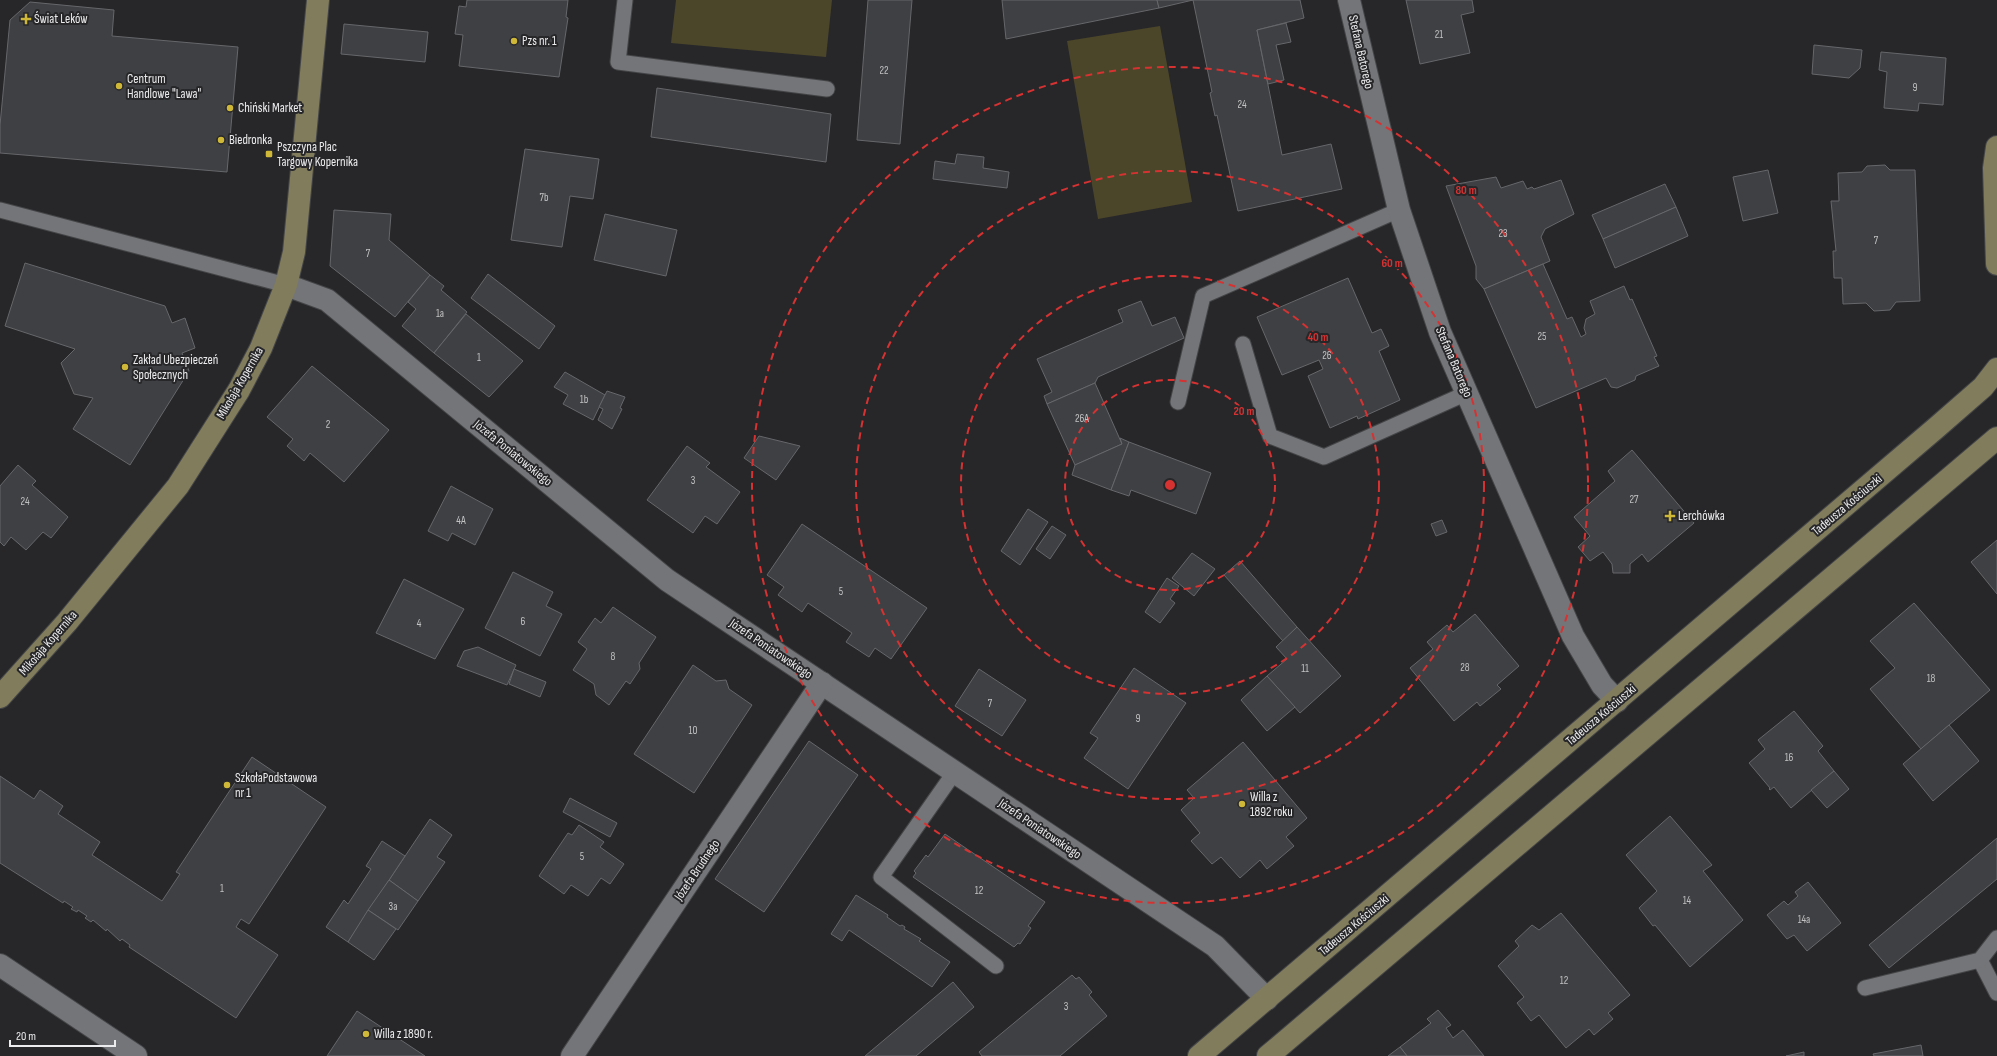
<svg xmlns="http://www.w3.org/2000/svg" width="1997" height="1056" font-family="'Sofia Sans Condensed',sans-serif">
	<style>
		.green { fill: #4b4629 }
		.building { fill: #3f4043; stroke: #66676a }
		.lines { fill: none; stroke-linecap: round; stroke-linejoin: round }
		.lane-casing { stroke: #444547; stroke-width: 17 }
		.street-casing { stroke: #444547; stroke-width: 24 }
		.secondary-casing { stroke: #444547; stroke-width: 24 }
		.lane { stroke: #747578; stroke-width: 15 }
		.street { stroke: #747578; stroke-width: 22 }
		.secondary { stroke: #817c5c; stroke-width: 22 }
		.ring { fill: none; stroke: #d73232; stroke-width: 2; stroke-dasharray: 7 5 }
		.poi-dot { fill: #cfb837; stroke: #27272a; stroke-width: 1.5 }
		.labels { text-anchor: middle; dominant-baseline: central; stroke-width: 4; stroke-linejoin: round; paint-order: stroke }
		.number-label { font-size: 11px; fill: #c1c1c3 }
		.poi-label { font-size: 13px; fill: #ececee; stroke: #27272a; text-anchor: start }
		.street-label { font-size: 13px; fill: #ececee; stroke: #27272a }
		.centre { fill: #d73232; stroke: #27272a; stroke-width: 2 }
		.ring-label { font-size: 12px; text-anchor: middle; font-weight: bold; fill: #d73232; stroke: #27272a; stroke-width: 4; stroke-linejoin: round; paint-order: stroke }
	</style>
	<rect width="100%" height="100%" fill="#27272a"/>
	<g class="green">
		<path d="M676,0H832L826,57L671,43Z"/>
		<path d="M1160,26L1192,202L1098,219L1067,41Z"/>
	</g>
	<g class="building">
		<path d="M467,0H568L566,17L568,18L559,77L459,66L463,35L455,34L459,6L466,7Z"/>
		<path d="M868,0H912L900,144L857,140Z"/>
		<path d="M1002,0H1157L1159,8L1006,39Z"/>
		<path d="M1157,0H1193L1159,8Z"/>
		<path d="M1193,0H1300L1304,18L1257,30L1282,155L1331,144L1342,189L1238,211L1217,115L1215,116L1210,93L1212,92Z"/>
		<path d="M1406,0H1472L1474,12L1461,15L1470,53L1420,64Z"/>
		<path d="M30,2L114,10L112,36L238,47L227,172L0,153V125L10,20Z"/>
		<path d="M1286,23L1291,42L1276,45L1284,80L1268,84L1257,30Z"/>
		<path d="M344,24L428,32L425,62L341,54Z"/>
		<path d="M1814,45L1862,50L1860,68L1849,78L1812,74Z"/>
		<path d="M1881,52L1946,58L1943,105L1919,103L1918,111L1884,108L1887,72L1879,70Z"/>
		<path d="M657,88L831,114L826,162L651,137Z"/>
		<path d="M525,149L599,159L593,199L570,196L562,247L511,240Z"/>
		<path d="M957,154L984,157L983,168L1009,172L1007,188L933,179L935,161L955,164Z"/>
		<path d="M1885,165L1890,170H1915L1920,301L1896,302L1890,310L1874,311L1866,303L1843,304L1842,278H1834L1833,251H1836L1831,201H1839L1838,173L1862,172L1867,166Z"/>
		<path d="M1768,170L1778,213L1743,221L1733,177Z"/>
		<path d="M1496,177L1501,188L1523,181L1527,189L1532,187L1534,189L1561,180L1574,214L1545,229L1541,237L1550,261L1484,289L1476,279V266L1446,186Z"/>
		<path d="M1665,184L1676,207L1603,239L1592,215Z"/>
		<path d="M1676,207L1688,236L1615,268L1603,239Z"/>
		<path d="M334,210L391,214L389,240L430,275L395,317L330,266Z"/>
		<path d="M605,214L677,230L666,276L594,260Z"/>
		<path d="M25,263L165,306L172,323L185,318L195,348L182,353L189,371L130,465L73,429L93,398L74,394L61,363L75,349L5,326Z"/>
		<path d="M1543,264L1567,319L1572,317L1581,337L1586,334L1584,328L1586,319L1595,314L1590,301L1624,286L1630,300L1632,299L1657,356L1654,357L1659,366L1636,376L1635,380L1617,388L1611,387L1606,378L1536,408L1484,289Z"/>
		<path d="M488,274L555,326L539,349L471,298Z"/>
		<path d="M430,275L444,286L441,290L467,312L434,353L402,326L416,309L408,302Z"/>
		<path d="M1348,278L1372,333L1381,329L1389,346L1379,351L1400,400L1358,419L1357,416L1330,428L1308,376L1323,369L1319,360L1282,375L1257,317Z"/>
		<path d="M1141,301L1152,326L1175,317L1184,338L1098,377L1095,383L1047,404L1044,396L1052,392L1037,359L1123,322L1118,310Z"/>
		<path d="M466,314L523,361L489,397L434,353Z"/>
		<path d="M312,366L389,430L344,482L310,453L304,461L287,446L293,439L267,417Z"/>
		<path d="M565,372L605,395L593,420L563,404L568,395L554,387Z"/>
		<path d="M1095,383L1122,444L1075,465L1047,404Z"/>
		<path d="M607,391L625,397L620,408L622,409L612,429L598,420L603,409L599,407Z"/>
		<path d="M759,436L800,446L776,480L744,458Z"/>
		<path d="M1120,438L1129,442L1111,490L1072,475L1075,465L1122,444Z"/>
		<path d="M1129,442L1211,473L1196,514L1131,490L1129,496L1111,490Z"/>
		<path d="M687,446L710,463L706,467L740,492L717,524L705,516L693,533L647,500Z"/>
		<path d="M1632,450L1694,523L1648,562L1642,554L1630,564V573H1613L1612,564L1603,552L1590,561L1578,547L1590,536L1574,517L1615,481L1608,471Z"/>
		<path d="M18,465L36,481L32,485L68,517L51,538L43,532L26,550L11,537L4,546L0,542V486Z"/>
		<path d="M451,486L493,509L475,545L452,533L448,541L428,531Z"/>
		<path d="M1028,509L1048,522L1020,565L1001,551Z"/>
		<path d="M1442,520L1447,532L1436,536L1431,524Z"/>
		<path d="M802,524L927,608L891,659L875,648L869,657L846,642L852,633L808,603L802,612L778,595L784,587L767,575Z"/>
		<path d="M1052,526L1066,535L1050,559L1036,549Z"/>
		<path d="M1997,540V594L1971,562Z"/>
		<path d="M1192,553L1215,569L1194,596L1172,578Z"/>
		<path d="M1240,561L1297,627L1283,641L1224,575Z"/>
		<path d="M513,572L553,592L546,606L562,614L540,656L485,628Z"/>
		<path d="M1167,578L1179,586L1170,599L1175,603L1160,623L1145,612Z"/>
		<path d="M404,579L464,609L435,659L376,633Z"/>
		<path d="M1914,603L1990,690L1921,749L1870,689L1895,668L1870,641Z"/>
		<path d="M613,607L656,637L639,663L640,669L630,684L626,681L609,705L596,695L594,684L573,670L587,649L578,642L595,618L601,623Z"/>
		<path d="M1475,614L1519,666L1497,685L1501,689L1480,706L1477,702L1454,721L1410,668L1433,649L1427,642L1447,625L1453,632Z"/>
		<path d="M1297,627L1341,676L1300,713L1267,676L1287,659L1276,647Z"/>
		<path d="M478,647L516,665L507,685L457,666L464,651Z"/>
		<path d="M693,665L716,681L726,680L729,689L752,705L694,793L634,754Z"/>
		<path d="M1134,668L1186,703L1128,789L1084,758L1098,738L1090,733Z"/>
		<path d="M514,669L546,682L540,697L509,684Z"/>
		<path d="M979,669L1026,700L1002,736L955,706Z"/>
		<path d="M1267,676L1295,707L1267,731L1241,700Z"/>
		<path d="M1794,711L1823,746L1818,751L1834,771L1791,808L1774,787L1770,790L1769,789L1770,788L1749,763L1765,749L1758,740Z"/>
		<path d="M1949,725L1979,761L1933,801L1903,764Z"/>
		<path d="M809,741L858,775L764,912L715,879Z"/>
		<path d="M1243,742L1307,818L1286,837L1294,846L1267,869L1260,860L1240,878L1221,857L1212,864L1191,841L1200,833L1181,810L1194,798L1187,790Z"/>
		<path d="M252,757L326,807L249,924L241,919L236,927L278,955L236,1018L129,947L130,945L122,939L120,941L107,929L106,931L93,920L91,922L85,918L87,916L78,910L77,912L71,909L73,907L64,901L63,903L0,863V776L34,799L40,790L63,806L58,814L100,842L92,855L162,901L180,874L176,872Z"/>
		<path d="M1834,771L1849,789L1827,808L1811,790Z"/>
		<path d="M570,798L617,823L610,837L563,812Z"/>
		<path d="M1670,816L1712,865L1703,871L1743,920L1690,967L1655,925L1653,926L1639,908L1657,891L1626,855Z"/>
		<path d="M430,819L452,835L437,857L445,862L418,901L389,880Z"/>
		<path d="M579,825L604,842L600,847L624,864L610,884L601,878L588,896L571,885L564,894L539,876L568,833L572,835Z"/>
		<path d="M945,834L1045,902L1028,926L1031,928L1020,944L1018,943L1014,947L913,877L916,873L914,871L926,855L928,857Z"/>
		<path d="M1997,838V879L1889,968L1869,945Z"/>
		<path d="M382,841L405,856L348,942L326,927L344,900L348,904L371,869L366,866Z"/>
		<path d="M389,880L418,901L398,930L368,910Z"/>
		<path d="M1808,882L1841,923L1807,951L1794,935L1787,939L1767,915L1784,901L1788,905L1798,896L1795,892Z"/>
		<path d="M856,895L888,915L887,917L900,926L902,925L905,927L904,929L921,939L919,941L950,962L932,987L849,930L842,941L831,934Z"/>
		<path d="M368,910L396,929L374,960L348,942Z"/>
		<path d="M1561,913L1630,995L1608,1013L1613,1019L1594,1035L1589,1029L1566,1048L1539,1015L1531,1021L1517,1003L1524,997L1498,966L1519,946L1515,941L1532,925L1539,930Z"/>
		<path d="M1072,975L1076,979L1079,977L1092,992L1089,995L1107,1016L1060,1056H982L979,1052Z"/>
		<path d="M953,982L974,1007L916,1056H865Z"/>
		<path d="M1438,1010L1451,1025L1446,1028L1453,1038L1463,1030L1484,1056H1407L1400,1047L1431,1023L1427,1019Z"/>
		<path d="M357,1011L425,1056H327Z"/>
		<path d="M1921,1045L1923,1056H1874L1873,1054Z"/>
		<path d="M1400,1047L1407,1056H1388Z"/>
		<path d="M1804,1052V1056H1786Z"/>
	</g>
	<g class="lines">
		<defs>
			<g id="lane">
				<path d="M625,0L618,62L827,89"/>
				<path d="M0,210L286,285"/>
				<path d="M1243,344L1270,436L1324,457L1467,393"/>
				<path d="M1178,402L1203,296L1399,210"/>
				<path d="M954,773L881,877L996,966"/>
				<path d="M1980,960L1997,993"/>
				<path d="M1865,988L1980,960L1997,938"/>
			</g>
			<g id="street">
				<path d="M1349,0L1399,210L1440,332L1573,636L1602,685L1617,701"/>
				<path d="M286,285L327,300L667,580L1215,946L1267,999"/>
				<path d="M0,965L136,1056"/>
				<path d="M572,1056L822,683"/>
			</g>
			<g id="secondary">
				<path d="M1997,147L1994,168L1997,264"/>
				<path d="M0,697L67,622L178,486L239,390L261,348L286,285L294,252L318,0"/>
				<path d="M1199,1056L1936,428L1983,387L1997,369"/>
				<path d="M1268,1056L1997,438"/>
			</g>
		</defs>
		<use href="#lane" class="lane-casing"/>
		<use href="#street" class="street-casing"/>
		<use href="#secondary" class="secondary-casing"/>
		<use href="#lane" class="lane"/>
		<use href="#street" class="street"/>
		<use href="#secondary" class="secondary"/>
	</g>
	<g class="ring">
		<circle cx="1170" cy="485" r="105"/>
		<circle cx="1170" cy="485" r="209"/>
		<circle cx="1170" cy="485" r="314"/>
		<circle cx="1170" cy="485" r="418"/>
	</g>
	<g class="poi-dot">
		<path d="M24 13h4v4h4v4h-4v4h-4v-4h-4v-4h4z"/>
		<circle cx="514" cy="41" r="4"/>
		<circle cx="119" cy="86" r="4"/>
		<circle cx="230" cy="108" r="4"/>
		<circle cx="221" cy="140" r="4"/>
		<rect x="265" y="150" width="8" height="8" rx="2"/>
		<circle cx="125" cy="367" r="4"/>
		<path d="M1668 510h4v4h4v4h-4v4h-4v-4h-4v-4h4z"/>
		<circle cx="227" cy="785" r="4"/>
		<circle cx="1242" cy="804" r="4"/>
		<circle cx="366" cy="1034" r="4"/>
	</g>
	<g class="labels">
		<g class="number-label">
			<text x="1439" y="34">21</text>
			<text x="884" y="70">22</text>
			<text x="1915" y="87">9</text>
			<text x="1242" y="104">24</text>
			<text x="544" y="197">7b</text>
			<text x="1503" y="233">23</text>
			<text x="1876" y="240">7</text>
			<text x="368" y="253">7</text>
			<text x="440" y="313">1a</text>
			<text x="1542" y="336">25</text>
			<text x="1327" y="355">26</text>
			<text x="479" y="357">1</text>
			<text x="584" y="399">1b</text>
			<text x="1082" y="418">26A</text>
			<text x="328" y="424">2</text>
			<text x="693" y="480">3</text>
			<text x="1634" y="499">27</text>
			<text x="25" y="501">24</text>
			<text x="461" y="520">4A</text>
			<text x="841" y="591">5</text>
			<text x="523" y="621">6</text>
			<text x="419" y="623">4</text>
			<text x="613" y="656">8</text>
			<text x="1465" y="667">28</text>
			<text x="1305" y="668">11</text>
			<text x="1931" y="678">18</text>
			<text x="990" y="703">7</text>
			<text x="1138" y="718">9</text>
			<text x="693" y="730">10</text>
			<text x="1789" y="757">16</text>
			<text x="582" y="856">5</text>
			<text x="222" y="888">1</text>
			<text x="979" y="890">12</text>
			<text x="1687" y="900">14</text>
			<text x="393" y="906">3a</text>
			<text x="1804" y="919">14a</text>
			<text x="1564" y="980">12</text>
			<text x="1066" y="1006">3</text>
		</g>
		<g class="poi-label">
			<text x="34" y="19">Świat Leków</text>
			<text x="522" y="41">Pzs nr. 1</text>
			<text x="127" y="79">Centrum<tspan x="127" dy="15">Handlowe "Lawa"</tspan></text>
			<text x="238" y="108">Chiński Market</text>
			<text x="229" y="140">Biedronka</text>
			<text x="277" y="147">Pszczyna Plac<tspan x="277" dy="15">Targowy Kopernika</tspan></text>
			<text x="133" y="360">Zakład Ubezpieczeń<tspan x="133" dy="15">Społecznych</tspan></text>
			<text x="1678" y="516">Lerchówka</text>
			<text x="235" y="778">SzkołaPodstawowa<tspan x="235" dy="15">nr 1</tspan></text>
			<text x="1250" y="797">Willa z<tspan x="1250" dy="15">1892 roku</tspan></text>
			<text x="374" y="1034">Willa z 1890 r.</text>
		</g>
		<g class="street-label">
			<text transform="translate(1361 52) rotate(77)">Stefana Batorego</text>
			<text transform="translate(1454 362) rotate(67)">Stefana Batorego</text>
			<text transform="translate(240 383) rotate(-60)">Mikołaja Kopernika</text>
			<text transform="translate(513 453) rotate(39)">Józefa Poniatowskiego</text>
			<text transform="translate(1847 505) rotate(-40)">Tadeusza Kościuszki</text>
			<text transform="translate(48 643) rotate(-49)">Mikołaja Kopernika</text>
			<text transform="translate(771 649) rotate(34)">Józefa Poniatowskiego</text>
			<text transform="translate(1601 715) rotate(-40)">Tadeusza Kościuszki</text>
			<text transform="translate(1040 829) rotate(34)">Józefa Poniatowskiego</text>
			<text transform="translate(697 870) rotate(-56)">Józefa Brudnego</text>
			<text transform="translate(1354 925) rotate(-40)">Tadeusza Kościuszki</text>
		</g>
	</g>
	<circle cx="1170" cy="485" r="6" class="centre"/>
	<g class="ring-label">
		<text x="1466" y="194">80 m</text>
		<text x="1392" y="267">60 m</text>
		<text x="1318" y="341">40 m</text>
		<text x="1244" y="415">20 m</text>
	</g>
	<path d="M10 1040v6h105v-6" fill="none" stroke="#ececee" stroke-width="2"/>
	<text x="16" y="1040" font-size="12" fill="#ececee" stroke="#27272a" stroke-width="3" paint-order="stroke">20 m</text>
</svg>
